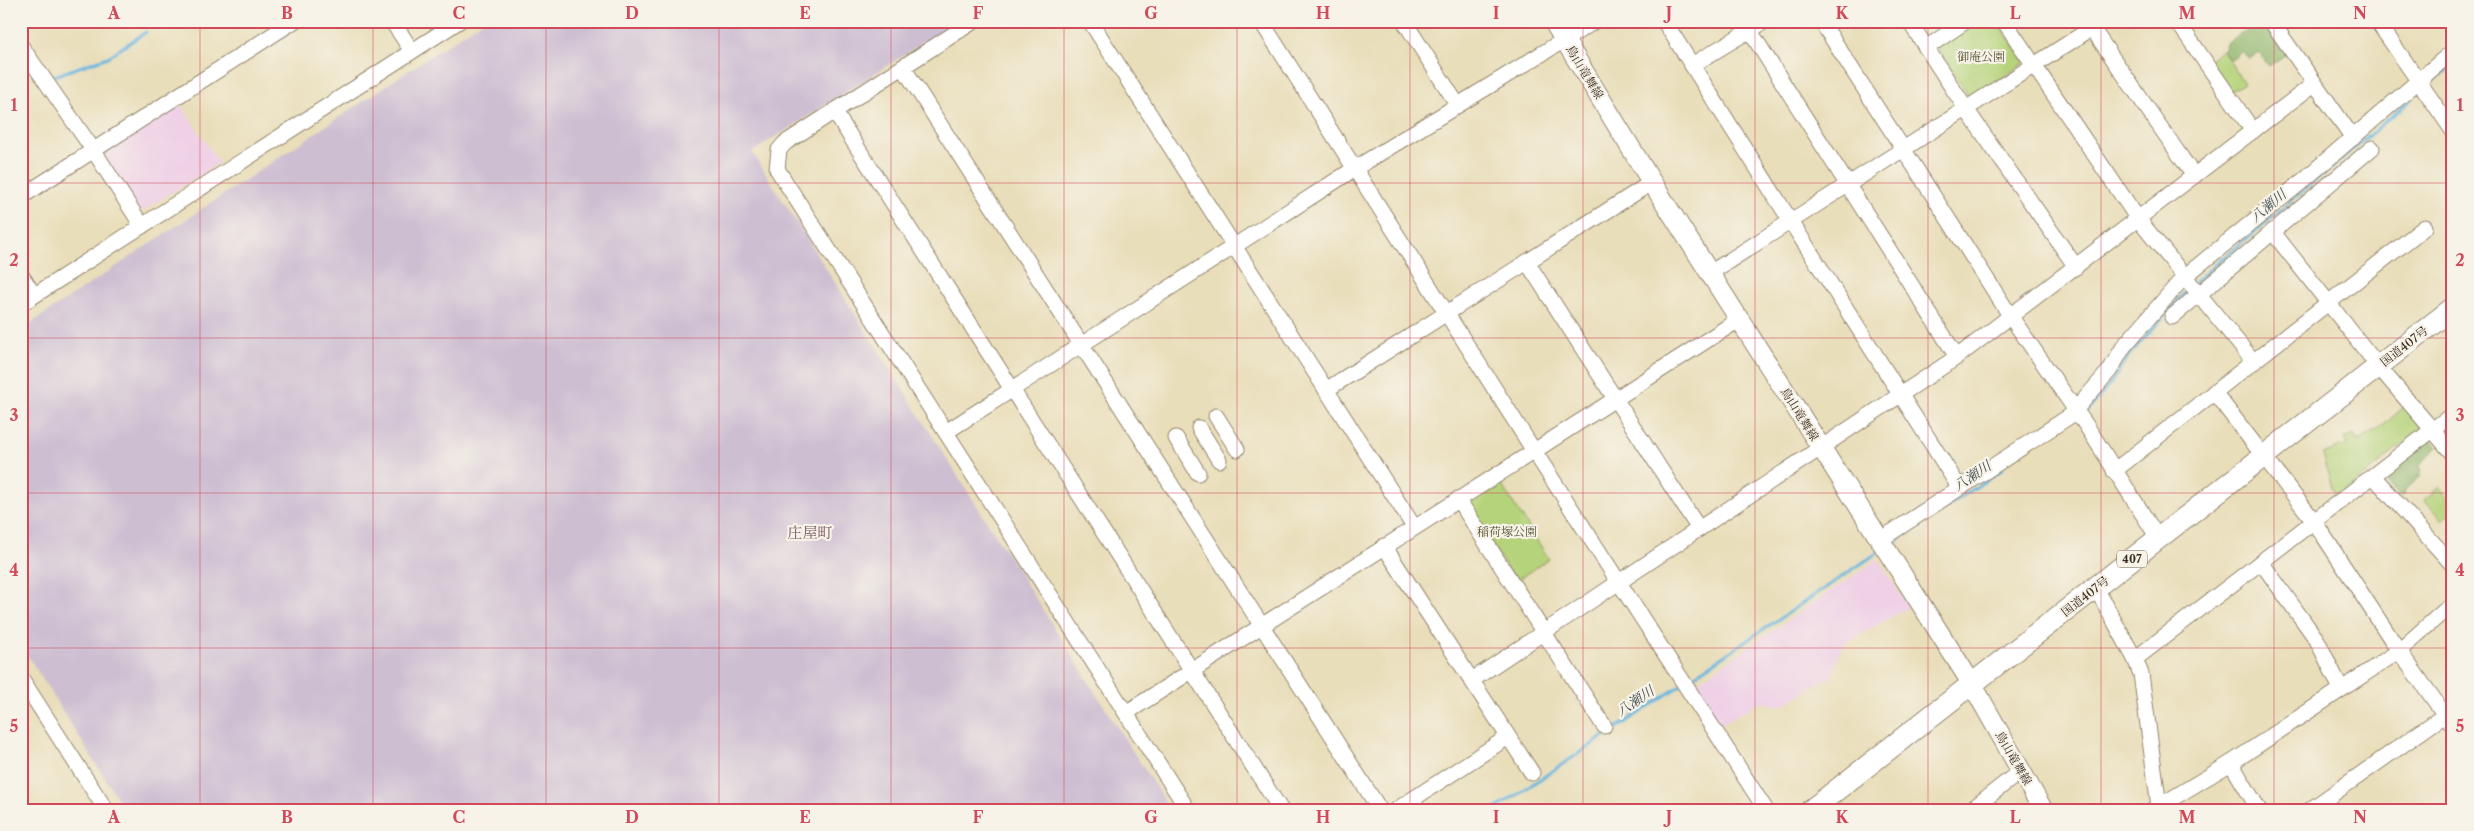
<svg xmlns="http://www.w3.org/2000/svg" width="2474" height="831" font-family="'Libre Caslon Text','Noto Serif JP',serif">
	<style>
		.built { fill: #efd0e6 }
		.industrial { fill: #cdbed2 }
		.green { fill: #b5d37a; stroke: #787e4c }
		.forest { fill: #90b56a; stroke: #667044 }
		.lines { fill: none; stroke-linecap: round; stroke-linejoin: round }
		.stream { stroke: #66b5e0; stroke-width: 3 }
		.minor-casing { stroke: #92846c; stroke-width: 17 }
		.major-casing { stroke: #92846c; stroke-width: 21 }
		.highway-casing { stroke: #92846c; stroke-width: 23 }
		.minor { stroke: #fff; stroke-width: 15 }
		.major { stroke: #fff; stroke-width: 19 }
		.highway { stroke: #fff; stroke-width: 21 }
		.grid { fill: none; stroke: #d1495b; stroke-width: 1; stroke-opacity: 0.55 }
		.labels { text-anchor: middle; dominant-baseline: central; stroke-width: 4.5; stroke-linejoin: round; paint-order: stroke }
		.shield { fill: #f7f3e8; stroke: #73665b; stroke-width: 1 }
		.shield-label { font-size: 11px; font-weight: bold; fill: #3b2a1e }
		.park-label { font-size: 12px; fill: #5a5435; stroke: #f7f3e8 }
		.street-label { font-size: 12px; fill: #3b2a1e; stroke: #f7f3e8 }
		.water-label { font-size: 14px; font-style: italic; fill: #485458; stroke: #f7f3e8 }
		.quarter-label { font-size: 15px; fill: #785760; stroke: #f7f3e8 }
		.neatline { fill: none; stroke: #d1495b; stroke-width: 2 }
		.grid-label { font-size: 16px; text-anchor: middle; font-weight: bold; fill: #d1495b }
	</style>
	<rect width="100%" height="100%" fill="#f7f3e8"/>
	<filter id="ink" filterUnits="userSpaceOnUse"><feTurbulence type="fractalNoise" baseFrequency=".02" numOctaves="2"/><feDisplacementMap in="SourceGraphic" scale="10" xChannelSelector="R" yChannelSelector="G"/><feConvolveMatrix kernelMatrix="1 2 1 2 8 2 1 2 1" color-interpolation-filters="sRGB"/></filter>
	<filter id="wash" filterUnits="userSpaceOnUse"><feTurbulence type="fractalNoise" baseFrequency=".0096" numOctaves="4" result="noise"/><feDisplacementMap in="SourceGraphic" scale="20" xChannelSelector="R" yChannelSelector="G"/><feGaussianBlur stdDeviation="1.12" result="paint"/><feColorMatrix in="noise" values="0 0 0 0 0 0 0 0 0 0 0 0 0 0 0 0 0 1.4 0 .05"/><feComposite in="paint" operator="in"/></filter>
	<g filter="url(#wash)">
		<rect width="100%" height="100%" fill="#e9deba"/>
		<g class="built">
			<path d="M179,102L219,163L143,211L135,209L102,151Z"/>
			<path d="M1878,559L1908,607L1845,644L1838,655L1834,674L1782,706L1759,702L1719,726L1692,685Z"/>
		</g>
		<path class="industrial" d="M483,21H957L752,152L1170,810H125L21,645V330Z"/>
		<g class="green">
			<path d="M1976,21H1997L2024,61L2023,64L1971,99L1937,47Z"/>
			<path d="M2222,50L2244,83L2231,92L2209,60Z"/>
			<path d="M2405,406L2423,428L2338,497L2333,491L2322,454L2347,445L2345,438L2354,434L2357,441L2378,430Z"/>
			<path d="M1499,481L1549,559L1515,581L1465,502Z"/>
			<path d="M2439,487L2453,503V510L2442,520L2424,500Z"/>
		</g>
		<g class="forest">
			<path d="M2259,21H2263L2286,54L2269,66L2259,53L2249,59L2242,51L2230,60L2222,50L2226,48L2225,44Z"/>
			<path d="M2430,438L2438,447L2418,465L2422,470L2420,477L2404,491L2405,494L2401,497L2383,480V475Z"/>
		</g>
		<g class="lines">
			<g class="stream">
				<path d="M51,77L108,57L146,32"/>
				<path d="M2434,81L2453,66"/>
				<path d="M2195,282L2411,100"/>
				<path d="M2085,414L2111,383L2130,354L2189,288"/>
				<path d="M1890,545L2003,469"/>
				<path d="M1688,680L1880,551"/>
				<path d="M1494,810L1681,685"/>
			</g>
		</g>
	</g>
	<g filter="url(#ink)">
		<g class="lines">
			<defs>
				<g id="minor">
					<path d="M392,21L412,51"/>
					<path d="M974,21L785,143L779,150L777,169L1188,810"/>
					<path d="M1090,21L1414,527"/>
					<path d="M1261,21L1534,451L1766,810"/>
					<path d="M1404,21L1457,104"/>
					<path d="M1664,21L1959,487"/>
					<path d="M1821,21L2011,317L2086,425L2158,538"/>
					<path d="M1909,21L1966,109L2076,267"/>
					<path d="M2004,21L2138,219L2254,362"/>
					<path d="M2087,21L2194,176"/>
					<path d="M2177,21L2253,131"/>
					<path d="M2271,21L2353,138"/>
					<path d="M2377,21L2453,131"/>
					<path d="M1750,31L1957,357"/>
					<path d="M21,46L94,151L142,226"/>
					<path d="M1926,48L1966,21"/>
					<path d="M1692,65L1765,21"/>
					<path d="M903,67L1380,810"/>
					<path d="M834,111L1281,810"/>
					<path d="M21,197L294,21"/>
					<path d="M2272,231L2378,366L2453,454"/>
					<path d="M1527,262L1699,529"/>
					<path d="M1710,273L2103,21"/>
					<path d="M21,275L34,295"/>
					<path d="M21,304L459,21"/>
					<path d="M2172,317L2372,148"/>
					<path d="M1326,390L1643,188L1651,181"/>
					<path d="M2214,392L2314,521L2399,651L2453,726"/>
					<path d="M1216,416L1237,449"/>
					<path d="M1199,428L1219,460"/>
					<path d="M946,432L1354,169L1595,21"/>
					<path d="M1176,438L1198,473"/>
					<path d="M2114,471L2425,227"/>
					<path d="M2373,476L2453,565"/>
					<path d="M1458,499L1604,726"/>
					<path d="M1880,540L2070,416L2110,370L2124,346L2184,277L2299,184L2453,51"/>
					<path d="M1384,546L1532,773"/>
					<path d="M2261,562L2317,640L2341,689"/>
					<path d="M2096,588L2135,659L2141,674L2159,806"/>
					<path d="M2135,659L2453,414"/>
					<path d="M21,678L106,810"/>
					<path d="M1472,680L1957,357L2314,84"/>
					<path d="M1126,713L1740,319"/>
					<path d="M2231,763L2259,810"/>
					<path d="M1396,810L1508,737"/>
					<path d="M1971,810L2022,770"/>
					<path d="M2153,810L2231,763L2399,651L2453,603"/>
					<path d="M2310,810L2452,710"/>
				</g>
				<path id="major" d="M1553,21L1651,181L1972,684L2043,810"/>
				<path id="highway" d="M1811,810L2453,308"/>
			</defs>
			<use href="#minor" class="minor-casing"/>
			<use href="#major" class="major-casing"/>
			<use href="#highway" class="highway-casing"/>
			<use href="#minor" class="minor"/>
			<use href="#major" class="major"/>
			<use href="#highway" class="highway"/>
		</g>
	</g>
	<path class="grid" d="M200,21V810M373,21V810M546,21V810M719,21V810M891,21V810M1064,21V810M1237,21V810M1410,21V810M1583,21V810M1755,21V810M1928,21V810M2101,21V810M2274,21V810M21,183H2453M21,338H2453M21,493H2453M21,648H2453"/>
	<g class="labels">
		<rect class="shield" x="2117" y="550.5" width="30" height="17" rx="4"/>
		<g class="shield-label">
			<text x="2132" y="559">407</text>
		</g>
		<g class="park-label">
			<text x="1981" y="56">御庵公園</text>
			<text x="1507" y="531">稲荷塚公園</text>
		</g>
		<g class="street-label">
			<text transform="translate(1585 72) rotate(59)">鳥山竜舞線</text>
			<text transform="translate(2404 346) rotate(-38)">国道407号</text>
			<text transform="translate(1800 414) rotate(58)">鳥山竜舞線</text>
			<text transform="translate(2085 596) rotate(-38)">国道407号</text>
			<text transform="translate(2014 758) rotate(60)">鳥山竜舞線</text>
		</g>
		<g class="water-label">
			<text transform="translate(2268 206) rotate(-40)">八瀬川</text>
			<text transform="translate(1972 476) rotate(-34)">八瀬川</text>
			<text transform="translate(1635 701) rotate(-34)">八瀬川</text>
		</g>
		<g class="quarter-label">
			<text x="810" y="532">庄屋町</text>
		</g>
	</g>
	<rect width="2474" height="831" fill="none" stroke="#f7f3e8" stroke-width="55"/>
	<rect x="28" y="28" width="2418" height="776" class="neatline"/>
	<g class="grid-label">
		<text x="114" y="19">A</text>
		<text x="287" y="19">B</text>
		<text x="459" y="19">C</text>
		<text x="632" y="19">D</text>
		<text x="805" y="19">E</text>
		<text x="978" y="19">F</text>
		<text x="1151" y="19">G</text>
		<text x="1323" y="19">H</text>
		<text x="1496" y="19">I</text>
		<text x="1669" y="19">J</text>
		<text x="1842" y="19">K</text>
		<text x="2015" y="19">L</text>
		<text x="2187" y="19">M</text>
		<text x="2360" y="19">N</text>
		<text x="14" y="111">1</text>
		<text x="2460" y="111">1</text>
		<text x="14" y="266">2</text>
		<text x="2460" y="266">2</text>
		<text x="14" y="421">3</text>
		<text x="2460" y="421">3</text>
		<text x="14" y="576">4</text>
		<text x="2460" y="576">4</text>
		<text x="14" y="732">5</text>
		<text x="2460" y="732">5</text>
		<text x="114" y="823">A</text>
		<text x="287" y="823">B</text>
		<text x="459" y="823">C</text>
		<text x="632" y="823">D</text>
		<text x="805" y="823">E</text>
		<text x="978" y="823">F</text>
		<text x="1151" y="823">G</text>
		<text x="1323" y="823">H</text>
		<text x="1496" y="823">I</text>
		<text x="1669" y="823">J</text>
		<text x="1842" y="823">K</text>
		<text x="2015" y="823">L</text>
		<text x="2187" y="823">M</text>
		<text x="2360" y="823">N</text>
	</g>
</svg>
